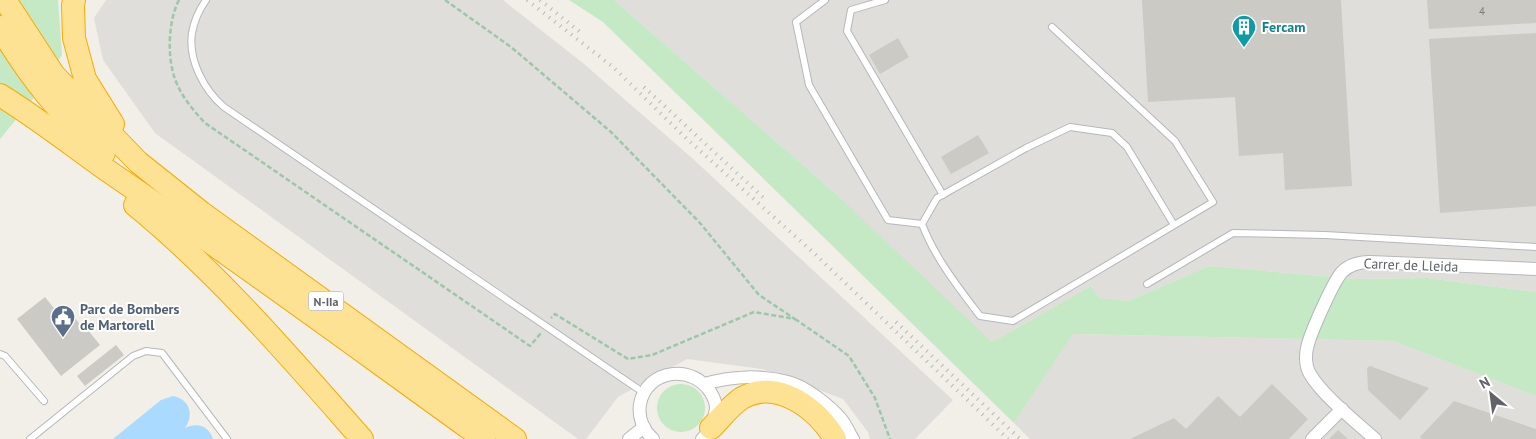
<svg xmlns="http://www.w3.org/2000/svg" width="1536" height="439" font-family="'PT Sans',sans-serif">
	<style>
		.industrial { fill: #e0deda }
		.green { fill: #c5e8c5 }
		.water { fill: #aadaff }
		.building { fill: #cccac5 }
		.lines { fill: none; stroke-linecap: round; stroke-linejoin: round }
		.lane-casing { stroke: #b5b8bc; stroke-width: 8 }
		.street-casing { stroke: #b5b8bc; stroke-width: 14 }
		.highway-casing { stroke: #f9ab00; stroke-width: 24 }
		.path { stroke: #9cc7a9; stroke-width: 2.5; stroke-dasharray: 5 2.5; stroke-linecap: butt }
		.lane { stroke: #fff; stroke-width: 6 }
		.street { stroke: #fff; stroke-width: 12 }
		.highway { stroke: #fde293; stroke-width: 22 }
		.rail { stroke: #b6b7b8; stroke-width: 4; stroke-dasharray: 1 6; stroke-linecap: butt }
		.labels { text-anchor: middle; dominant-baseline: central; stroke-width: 4; stroke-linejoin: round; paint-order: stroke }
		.number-label { font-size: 11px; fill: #7a7d7f }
		.shield { fill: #fff; stroke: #8f9295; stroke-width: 1 }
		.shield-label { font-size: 12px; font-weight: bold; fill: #5f6368 }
		.culture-label { font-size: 14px; font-weight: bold; fill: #0d838f; stroke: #fff; text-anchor: start }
		.street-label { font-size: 14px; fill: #5f6368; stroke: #fff }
		.service-label { font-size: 14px; font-weight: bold; fill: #4e5e75; stroke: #fff; text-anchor: start }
	</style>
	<rect width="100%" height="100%" fill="#f1efe8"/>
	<g class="industrial">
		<path d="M106,0H503L584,64L692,158L953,400L915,439H870L868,432L843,399L762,369L687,359L618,397L586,439H578L155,133L103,60L94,18Z"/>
		<path d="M614,0H1536V292L1427,278L1355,279L1209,266L1128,301L1099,298L1091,286L992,342L904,264L836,194Z"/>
		<path d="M1072,334L1393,341L1536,396V439H1030L1014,423Z"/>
	</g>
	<g class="green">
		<path d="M0,0H58L62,55L32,100L0,139Z"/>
		<path d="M569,0H614L836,194L992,342L1091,286L1099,298L1128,301L1209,266L1355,279L1427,278L1536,292V396L1393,341L1073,334L1014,423L603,22Z"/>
		<circle cx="681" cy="408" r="24"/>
	</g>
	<path class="water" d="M173,396C189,399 195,414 185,428C197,422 209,426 213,439H113L161,400Z"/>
	<g class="building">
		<path d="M1142,0H1341L1352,186L1285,190L1283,153L1239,156L1235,97L1148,102Z"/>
		<path d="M1427,0H1536V23L1429,29Z"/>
		<path d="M1536,33V206L1440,213L1429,39Z"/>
		<path d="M898,38L909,57L880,74L869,55Z"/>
		<path d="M978,135L989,153L951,174L941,157Z"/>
		<path d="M45,297L61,317L69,310L85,331L87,329L100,345L61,376L17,319Z"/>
		<path d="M116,345L124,355L85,386L77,376Z"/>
		<path d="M1370,366L1429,388L1400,420L1368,390L1367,368Z"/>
		<path d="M1272,384L1308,419L1289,439H1130L1174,418L1186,429L1218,396L1240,417Z"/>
		<path d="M1454,401L1536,429V439H1422L1420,437Z"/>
		<path d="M1338,430L1348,439H1329Z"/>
	</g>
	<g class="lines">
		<defs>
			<g id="lane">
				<path d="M206,0C199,10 194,21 192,33C188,60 204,90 224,107L644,393"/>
				<path d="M825,0L796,22L809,85L888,220L922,224"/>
				<path d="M885,0L851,10L847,31L943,195"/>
				<path d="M1052,27L1175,141L1213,202L1013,321L980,316C958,287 935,258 922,224L937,198L1026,148L1070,127L1112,133L1127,147L1174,225"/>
				<path d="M1147,284L1233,233L1325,235L1536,247"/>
				<path d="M0,354L5,356L44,401"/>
				<path d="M30,439L133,356L146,351L162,353L227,439"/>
			</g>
			<g id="street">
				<path d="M705,384C731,376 761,375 788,382C805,386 830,406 841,419C846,425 849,433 853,439"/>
				<path d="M629,439L644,427"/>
				<path d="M653,439C643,430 638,417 640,404C647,368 694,364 711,393C714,398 716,403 716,408C716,411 714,416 714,419C712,427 709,433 702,439"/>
				<path d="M1312,439L1342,409"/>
				<path d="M1375,439C1357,423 1322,395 1310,374C1305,366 1305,354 1308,344C1312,330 1333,282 1342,272C1350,264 1360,262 1370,262L1536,269"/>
			</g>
			<g id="highway">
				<path d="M5,0L54,75L138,162L202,213L515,439"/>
				<path d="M74,0L73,5L74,38L85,79L113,124"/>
				<path d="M0,27C26,72 63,120 104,153"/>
				<path d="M0,95C39,119 74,147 111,173C237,259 360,350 484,439"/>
				<path d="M135,205C219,274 290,357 362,439"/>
				<path d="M711,428C721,418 731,405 742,398C777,378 818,409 835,439"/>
			</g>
		</defs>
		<use href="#lane" class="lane-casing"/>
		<use href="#street" class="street-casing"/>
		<use href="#highway" class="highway-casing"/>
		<g class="path">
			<path d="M179,0C168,21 167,57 175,79C181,96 193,110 205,123L530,346L541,333"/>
			<path d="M445,0L511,47L611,132L700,223L759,295L795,319L754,312L652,355L628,359L555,314L551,318"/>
			<path d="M795,319L849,356L875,398L890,439"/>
		</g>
		<use href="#lane" class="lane"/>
		<use href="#street" class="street"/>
		<use href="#highway" class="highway"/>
		<g class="rail">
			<path d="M527,0L613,67L687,139L816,255L1008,439"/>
			<path d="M540,0L580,32"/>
			<path d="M644,87L767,201"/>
			<path d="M896,322L1020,439"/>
		</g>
	</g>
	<defs>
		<symbol id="building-pin" viewBox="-11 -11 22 30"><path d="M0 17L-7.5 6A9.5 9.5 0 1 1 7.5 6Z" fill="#0f9aa8" stroke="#fff"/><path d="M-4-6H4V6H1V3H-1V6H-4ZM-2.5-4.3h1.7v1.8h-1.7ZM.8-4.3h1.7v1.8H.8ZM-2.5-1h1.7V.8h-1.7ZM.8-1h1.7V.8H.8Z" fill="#fff"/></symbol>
		<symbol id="civic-pin" viewBox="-11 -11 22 30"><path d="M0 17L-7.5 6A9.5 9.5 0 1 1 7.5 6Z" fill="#5c6f8a" stroke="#fff"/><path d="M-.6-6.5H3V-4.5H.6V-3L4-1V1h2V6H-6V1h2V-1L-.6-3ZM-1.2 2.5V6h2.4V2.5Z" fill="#fff"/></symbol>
	</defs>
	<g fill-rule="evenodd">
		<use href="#building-pin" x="1230" y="13" width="28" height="38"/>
		<use href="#civic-pin" x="49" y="303" width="28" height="38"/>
	</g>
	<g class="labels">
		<g class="number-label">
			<text x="1482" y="11">4</text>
		</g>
		<rect class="shield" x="308.5" y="291.5" width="35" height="19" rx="4"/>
		<g class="shield-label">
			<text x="326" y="301">N-IIa</text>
		</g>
		<g class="culture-label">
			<text x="1262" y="27">Fercam</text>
		</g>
		<g class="street-label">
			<text transform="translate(1411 265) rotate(2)">Carrer de Lleida</text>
		</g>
		<g class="service-label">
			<text x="80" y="309">Parc de Bombers<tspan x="80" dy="16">de Martorell</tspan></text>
		</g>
	</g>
	<g transform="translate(1491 394) rotate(331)" stroke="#ffffff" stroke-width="4" paint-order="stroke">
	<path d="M0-4L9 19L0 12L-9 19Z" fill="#5f6368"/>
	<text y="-8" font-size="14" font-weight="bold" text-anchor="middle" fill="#5f6368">N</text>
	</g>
</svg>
